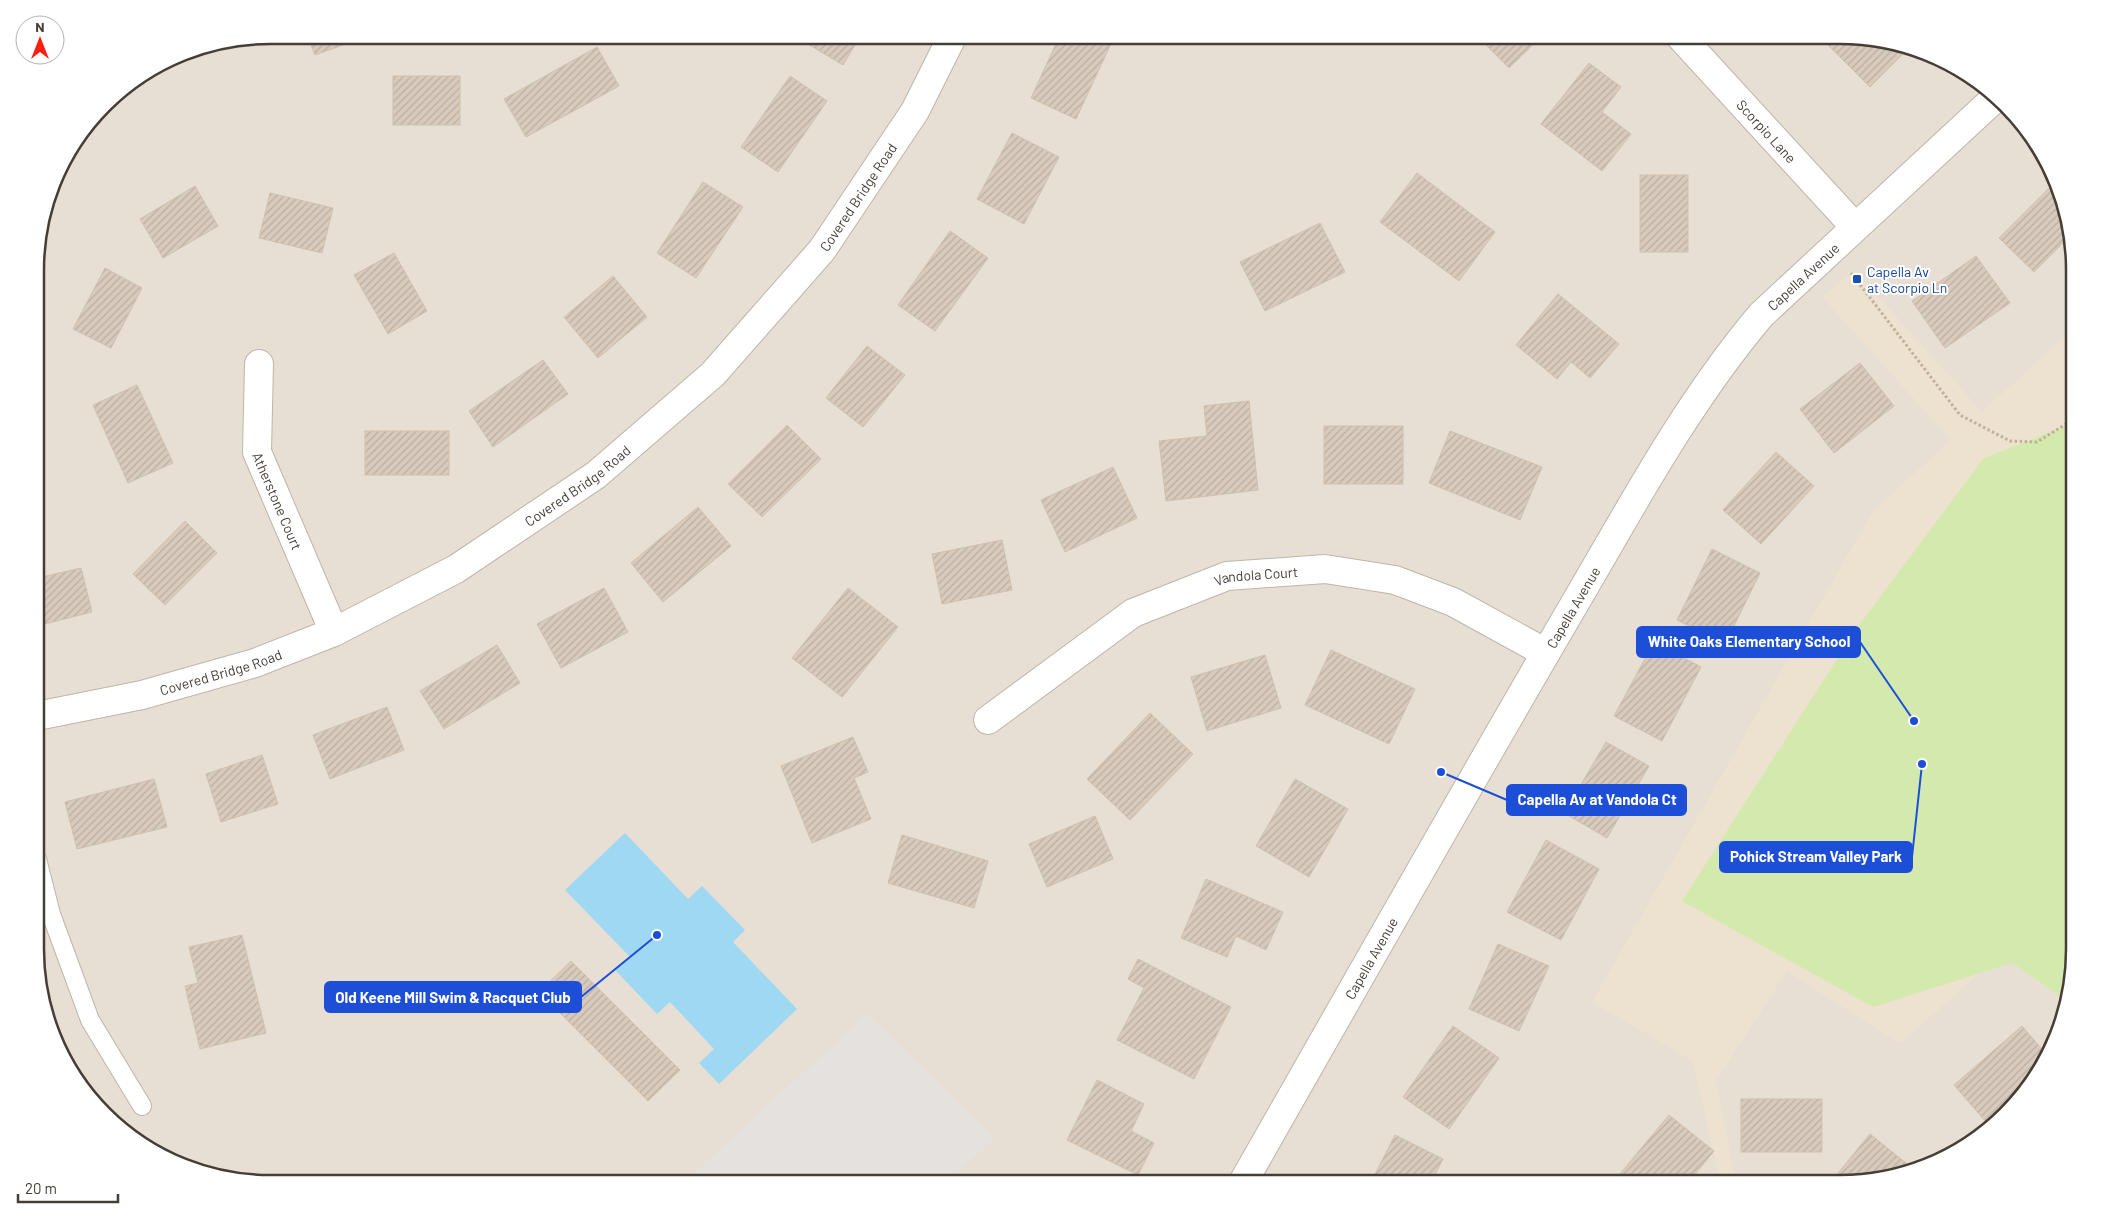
<svg xmlns="http://www.w3.org/2000/svg" width="2110" height="1219" font-family="Barlow,sans-serif">
	<style>
		.residential { fill: #e7dfd3 }
		.education { fill: #ede2cf }
		.green { fill: #d3e9ad }
		.parking { fill: #e4e1de }
		.water { fill: #9fd8f2 }
		.building { fill: url(#building-hatch); stroke: #d0c0ad }
		.lines { fill: none; stroke-linecap: round; stroke-linejoin: round }
		.service-casing { stroke: #bfb5a8; stroke-width: 20 }
		.minor-casing { stroke: #bfb5a8; stroke-width: 30 }
		.path { stroke: #c1af98; stroke-width: 3; stroke-dasharray: 2.5 2.5; stroke-linecap: butt }
		.service { stroke: #fff; stroke-width: 18 }
		.minor { stroke: #fff; stroke-width: 28 }
		.transit-dot { fill: #1a4fb4; stroke: #fff; stroke-width: 2 }
		.labels { text-anchor: middle; dominant-baseline: central; stroke-width: 4; stroke-linejoin: round; paint-order: stroke }
		.street-label { font-size: 14px; fill: #463e35; stroke: #fff }
		.transit-label { font-size: 14px; fill: #164399; stroke: #fff; text-anchor: start }
		.rim { fill: none; stroke: #463e35; stroke-width: 2.5 }
		.leader { fill: none; stroke: #1d4ed8; stroke-width: 2 }
		.callout-dot { fill: #1d4ed8; stroke: #fff; stroke-width: 2 }
		.callout { fill: #1d4ed8; stroke: #1d4ed8; stroke-width: 2 }
		.callout-label { font-size: 15px; text-anchor: middle; font-weight: bold; fill: #fff }
	</style>
	<defs>
		<pattern id="building-hatch" width="6" height="6" patternUnits="userSpaceOnUse" patternTransform="scale(1.25)"><rect width="6" height="6" fill="#d8cbbd"/><path d="M-1 1l2-2M0 6l6-6M5 7l2-2" fill="none" stroke="#bbafa3"/></pattern>
	</defs>
	<rect width="100%" height="100%" fill="#f3eee5"/>
	<path class="residential" d="M270,35H1840L1901,43L1958,67L2036,140L2063,195L2074,254V423L1872,1007L2012,963L2064,999L2043,1067L2006,1115L1958,1152L1855,1184H270L209,1176L152,1152L74,1079L37,979V240L59,166L115,94L180,53Z"/>
	<path class="education" d="M1855,271L1982,412L2074,328L2075,964L2070,980L2025,932L1900,1044L1787,971L1716,1081L1736,1184H1720L1693,1061L1592,1002L1873,511L1951,440L1822,297Z"/>
	<path class="green" d="M2074,423L2075,964L2064,999L2012,963L1873,1007L1682,901L1857,628L1984,458Z"/>
	<path class="parking" d="M867,1014L994,1139L944,1184H682Z"/>
	<path class="water" d="M625,833L688,899L702,886L745,930L733,942L797,1009L719,1084L699,1063L714,1049L670,1002L657,1014L615,970L630,957L565,890Z"/>
	<g class="building">
		<path d="M307,35H351L354,41L315,55Z"/>
		<path d="M805,35H861L843,65L801,40Z"/>
		<path d="M1060,35H1115L1076,119L1031,98Z"/>
		<path d="M1476,35H1543L1509,68Z"/>
		<path d="M1818,35H1840L1901,43L1910,47L1870,87Z"/>
		<path d="M597,47L619,86L526,137L504,99Z"/>
		<path d="M1589,63L1621,87L1602,112L1631,134L1602,171L1541,124Z"/>
		<rect x="393" y="76" width="67" height="49"/>
		<path d="M790,76L827,101L778,172L741,147Z"/>
		<path d="M1012,133L1059,157L1024,224L977,199Z"/>
		<path d="M1417,173L1495,232L1459,281L1380,222Z"/>
		<rect x="1640" y="175" width="48" height="77"/>
		<path d="M2056,181L2063,195L2071,235L2034,272L1999,238Z"/>
		<path d="M703,182L743,207L696,278L657,253Z"/>
		<path d="M195,186L218,226L163,258L140,219Z"/>
		<path d="M270,193L333,208L322,253L259,238Z"/>
		<path d="M1320,223L1345,272L1265,311L1240,262Z"/>
		<path d="M950,231L988,258L935,331L898,305Z"/>
		<path d="M394,253L427,311L388,334L354,275Z"/>
		<path d="M1976,256L2010,303L1945,348L1912,301Z"/>
		<path d="M105,268L142,288L111,348L73,329Z"/>
		<path d="M613,276L647,317L598,358L564,317Z"/>
		<path d="M1558,294L1619,344L1590,378L1571,362L1557,379L1516,345Z"/>
		<path d="M867,346L905,375L863,427L826,398Z"/>
		<path d="M543,360L568,394L493,447L469,411Z"/>
		<path d="M1860,363L1894,406L1834,453L1800,409Z"/>
		<path d="M137,385L173,463L128,483L93,405Z"/>
		<path d="M1249,401L1258,490L1166,501L1159,441L1207,436L1204,406Z"/>
		<path d="M787,425L821,459L762,517L728,484Z"/>
		<rect x="1324" y="426" width="79" height="58"/>
		<rect x="365" y="431" width="84" height="44"/>
		<path d="M1450,431L1542,467L1520,520L1429,483Z"/>
		<path d="M1776,452L1814,486L1761,544L1723,510Z"/>
		<path d="M1113,467L1137,518L1065,552L1041,500Z"/>
		<path d="M698,507L731,546L663,602L631,563Z"/>
		<path d="M185,521L217,553L165,605L133,574Z"/>
		<path d="M1002,540L1012,590L942,604L932,554Z"/>
		<path d="M1712,549L1760,573L1725,644L1677,620Z"/>
		<path d="M37,558L42,577L81,568L92,612L37,626Z"/>
		<path d="M604,588L628,632L561,668L537,624Z"/>
		<path d="M848,588L898,627L842,697L792,658Z"/>
		<path d="M1654,642L1701,667L1662,741L1614,716Z"/>
		<path d="M497,645L520,683L444,729L420,691Z"/>
		<path d="M1331,650L1415,689L1389,744L1305,705Z"/>
		<path d="M1265,655L1281,708L1207,731L1191,677Z"/>
		<path d="M387,707L404,750L330,779L313,735Z"/>
		<path d="M1150,713L1193,754L1130,820L1087,779Z"/>
		<path d="M853,737L868,772L854,778L871,819L812,843L781,766Z"/>
		<path d="M1606,742L1649,766L1607,838L1564,813Z"/>
		<path d="M262,755L278,804L221,822L206,774Z"/>
		<path d="M154,779L167,827L77,849L65,802Z"/>
		<path d="M1295,779L1348,809L1309,877L1256,846Z"/>
		<path d="M1095,816L1113,859L1047,887L1029,844Z"/>
		<path d="M902,835L988,861L974,908L888,883Z"/>
		<path d="M1546,840L1599,869L1561,940L1507,912Z"/>
		<path d="M1206,879L1283,912L1266,950L1236,936L1227,957L1181,938Z"/>
		<path d="M242,935L266,1033L200,1049L185,986L198,983L189,947Z"/>
		<path d="M1498,944L1549,966L1519,1031L1469,1009Z"/>
		<path d="M1138,959L1231,1007L1194,1079L1117,1040L1144,988L1128,979Z"/>
		<path d="M571,961L680,1070L648,1101L539,992Z"/>
		<path d="M1453,1026L1499,1058L1449,1129L1403,1097Z"/>
		<path d="M2022,1026L2047,1055L2043,1067L2031,1083L1986,1122L1954,1085Z"/>
		<path d="M1097,1080L1144,1104L1131,1131L1154,1143L1138,1175L1067,1140Z"/>
		<rect x="1741" y="1099" width="81" height="53"/>
		<path d="M1669,1115L1714,1151L1687,1184H1617L1614,1181Z"/>
		<path d="M1870,1134L1911,1167L1855,1184H1841L1834,1178Z"/>
		<path d="M1395,1135L1443,1159L1430,1184H1370Z"/>
	</g>
	<g class="lines">
		<defs>
			<path id="service" d="M37,859L51,914L90,1020L142,1106"/>
			<g id="minor">
				<path id="s1" d="M1679,35L1855,227"/>
				<path id="s2" d="M259,364L257,452L334,632"/>
				<path id="s3" d="M37,716L142,695L255,663L334,632L456,569L596,475L713,374L822,250L915,111L953,35"/>
				<path id="s4" d="M988,720L1133,613L1227,576L1325,569L1395,580L1453,602L1546,653"/>
				<path id="s5" d="M1242,1184C1348,998 1453,812 1561,627C1624,521 1681,410 1761,315L1993,100"/>
			</g>
		</defs>
		<use href="#service" class="service-casing"/>
		<use href="#minor" class="minor-casing"/>
		<g class="path">
			<path d="M1851,273L1960,415L2010,441L2037,442L2074,419"/>
			<path d="M639,1184L640,1181"/>
		</g>
		<use href="#service" class="service"/>
		<use href="#minor" class="minor"/>
	</g>
	<rect class="transit-dot" x="1852" y="274" width="10" height="10" rx="2.5"/>
	<g class="labels">
		<g class="street-label">
			<text stroke="none"><textPath href="#s1" startOffset="130">Scorpio Lane</textPath></text>
			<text stroke="none"><textPath href="#s3" startOffset="999">Covered Bridge Road</textPath></text>
			<text stroke="none"><textPath href="#s5" startOffset="1070">Capella Avenue</textPath></text>
			<text stroke="none"><textPath href="#s3" startOffset="594">Covered Bridge Road</textPath></text>
			<text stroke="none"><textPath href="#s2" startOffset="141">Atherstone Court</textPath></text>
			<text stroke="none"><textPath href="#s4" startOffset="310">Vandola Court</textPath></text>
			<text stroke="none"><textPath href="#s5" startOffset="665">Capella Avenue</textPath></text>
			<text stroke="none"><textPath href="#s3" startOffset="189">Covered Bridge Road</textPath></text>
			<text stroke="none"><textPath href="#s5" startOffset="260">Capella Avenue</textPath></text>
		</g>
		<g class="transit-label">
			<text x="1867" y="271">Capella Av<tspan x="1867" dy="16">at Scorpio Ln</tspan></text>
		</g>
	</g>
	<path d="M0 0H2110V1219H0ZM270 44H1840A226 226 0 0 1 2066 270V949A226 226 0 0 1 1840 1175H270A226 226 0 0 1 44 949V270A226 226 0 0 1 270 44Z" fill="#fff" fill-rule="evenodd"/>
	<path class="rim" d="M270 44H1840A226 226 0 0 1 2066 270V949A226 226 0 0 1 1840 1175H270A226 226 0 0 1 44 949V270A226 226 0 0 1 270 44Z"/>
	<path class="leader" d="M1914 721L1860 642M1441 772L1507 800M1922 764L1912 857M657 935L581 997"/>
	<g class="callout-dot">
		<circle cx="1914" cy="721" r="5"/>
		<circle cx="1441" cy="772" r="5"/>
		<circle cx="1922" cy="764" r="5"/>
		<circle cx="657" cy="935" r="5"/>
	</g>
	<g class="callout">
		<rect x="1637" y="627" width="223" height="30" rx="5"/>
		<rect x="1507" y="785" width="179" height="30" rx="5"/>
		<rect x="1720" y="842" width="192" height="30" rx="5"/>
		<rect x="325" y="982" width="256" height="30" rx="5"/>
	</g>
	<g class="callout-label">
		<text x="1749" y="647">White Oaks Elementary School</text>
		<text x="1597" y="805">Capella Av at Vandola Ct</text>
		<text x="1816" y="862">Pohick Stream Valley Park</text>
		<text x="453" y="1003">Old Keene Mill Swim &amp; Racquet Club</text>
	</g>
	<g transform="translate(40 40)"><circle r="24" fill="#ffffff" stroke="#b5b2ae"/>
	<path d="M0-4L9 19L0 12L-9 19Z" fill="#ff1f11"/>
	<text y="-8" font-size="14" font-weight="bold" text-anchor="middle" fill="#463e35">N</text>
	</g>
	<path d="M18 1194v8h100v-8" fill="none" stroke="#463e35" stroke-width="2.5"/>
	<text x="25" y="1194" font-size="15" fill="#463e35" stroke="#ffffff" stroke-width="4" paint-order="stroke">20 m</text>
</svg>
